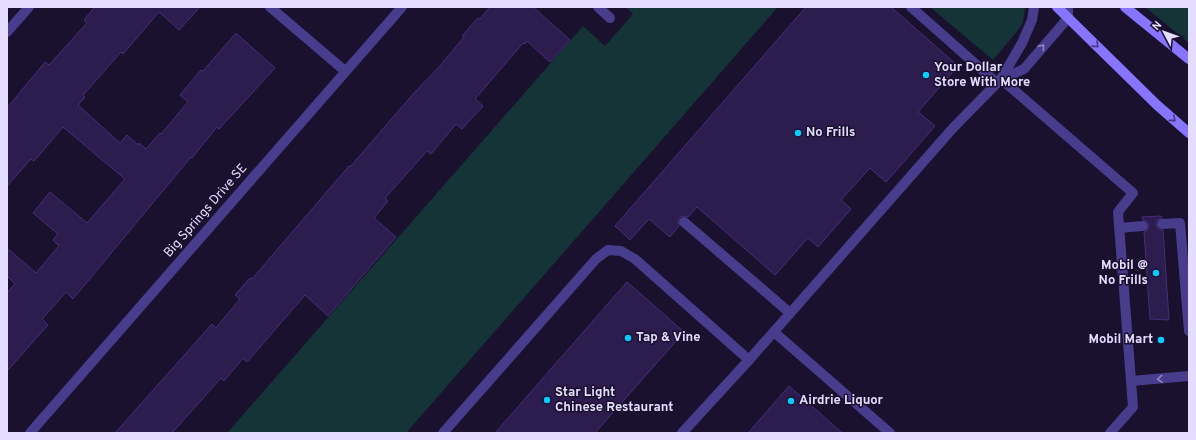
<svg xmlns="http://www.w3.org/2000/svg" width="1196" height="440" font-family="Overpass,sans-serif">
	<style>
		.green { fill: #143437 }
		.building { fill: #2c1d4e; stroke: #462f7a }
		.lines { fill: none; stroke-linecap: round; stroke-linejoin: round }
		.lane { stroke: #483c8c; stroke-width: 10 }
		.street { stroke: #483c8c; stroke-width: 10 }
		.secondary { stroke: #8774ff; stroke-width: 10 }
		.oneway { stroke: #453981 }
		.oneway2 { stroke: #8f84c0 }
		.poi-dot { fill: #09cbff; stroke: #19112d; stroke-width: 1.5 }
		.labels { text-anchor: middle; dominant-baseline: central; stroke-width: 3; stroke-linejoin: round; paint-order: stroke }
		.poi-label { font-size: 13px; font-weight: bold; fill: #e5ddff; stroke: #19112d; text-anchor: start }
		.street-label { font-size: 13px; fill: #e5ddff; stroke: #19112d }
	</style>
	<rect width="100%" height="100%" fill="#19112d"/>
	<g class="green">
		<path d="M626,7H778L406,433H227L583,26L605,46L633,14Z"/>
		<path d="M930,7H1025V9L1023,22L1019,29L993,60Z"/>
		<path d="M1145,7H1189V43Z"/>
	</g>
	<g class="building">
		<path d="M95,7H200L179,30L159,12L123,54L121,52L83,95L85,97L78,105L120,143L127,135L138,145L139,143L146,149L160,133L161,134L188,102L180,95L201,70L203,71L236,33L275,68L219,129L217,127L192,158L191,157L73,299L66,292L42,319L48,325L7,371V293L15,284L7,276V248L36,273L59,246L53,240L58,234L33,213L50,192L87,223L125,179L63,127L34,161L31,159L7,186V108L45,62L49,65L87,23L84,20Z"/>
		<path d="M490,7H533L570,40L550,62L527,41L525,44L523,43L475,99L483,106L462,129L456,124L431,154L427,151L385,198L388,201L374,218L396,237L328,316L305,295L247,362L243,358L224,381L221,378L172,433H115L212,324L216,328L240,299L235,295L250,278L252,279L349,166L350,167L414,93L439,67L464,37L462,36L478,18L480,19Z"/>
		<path d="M806,7H891L958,66L918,112L935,126L886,182L870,168L841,200L851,209L818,247L808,238L775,275L697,207L688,217L682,216L679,218L678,221L679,226L670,237L649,219L630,240L615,226Z"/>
		<path d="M1161,216L1162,218L1156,221V225L1159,230H1163L1169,320L1150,319L1144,232L1147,231L1149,226L1148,222L1143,220L1142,217Z"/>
		<path d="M627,282L684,332L595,433H495Z"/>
		<path d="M789,386L822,415L842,433H748Z"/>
	</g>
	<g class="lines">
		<g class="lane">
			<path d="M911,7L997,83"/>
			<path d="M1001,79L1133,193L1118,212L1133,407L1110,433"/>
			<path d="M1001,79L1024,69L1068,18V7"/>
			<path d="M684,222L790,313"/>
			<path d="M1162,224L1180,223L1189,331"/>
			<path d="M1119,228L1143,226"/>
			<path d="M774,332L890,433"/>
			<path d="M1131,381L1189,376"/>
			<path d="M443,433L596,259L608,250L621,251L635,259L749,360"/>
			<path d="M682,433L749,360L953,128L1001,79L1022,43L1032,20L1034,7"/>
		</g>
		<g class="street">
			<path d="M270,7L345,71"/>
			<path d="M598,7L610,18"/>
			<path d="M7,32L29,7"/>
			<path d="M30,433L402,7"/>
		</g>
		<g class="secondary">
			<path d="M1057,7L1157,105L1189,133"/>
			<path d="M1125,7L1189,59"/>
		</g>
	</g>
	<defs><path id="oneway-chevron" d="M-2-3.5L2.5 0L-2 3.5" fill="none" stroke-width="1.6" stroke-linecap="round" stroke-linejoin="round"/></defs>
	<g class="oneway">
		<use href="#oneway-chevron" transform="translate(1096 45) rotate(44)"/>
		<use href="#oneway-chevron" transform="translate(1173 119) rotate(41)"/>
	</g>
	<g class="oneway2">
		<use href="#oneway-chevron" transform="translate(1042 47) rotate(-49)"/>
		<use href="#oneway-chevron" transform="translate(1160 379) rotate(175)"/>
	</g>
	<g class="poi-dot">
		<circle cx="926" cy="75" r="4"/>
		<circle cx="798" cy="133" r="4"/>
		<circle cx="1156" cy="273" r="4"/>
		<circle cx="628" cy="338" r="4"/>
		<circle cx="1161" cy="340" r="4"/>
		<circle cx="547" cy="400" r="4"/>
		<circle cx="791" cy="401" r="4"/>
	</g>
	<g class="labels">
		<g class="poi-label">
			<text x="934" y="68">Your Dollar<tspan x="934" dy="15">Store With More</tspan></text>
			<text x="806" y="133">No Frills</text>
			<text x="1148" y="266" text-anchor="end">Mobil @<tspan x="1148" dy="15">No Frills</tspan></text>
			<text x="636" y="338">Tap &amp; Vine</text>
			<text x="1153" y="340" text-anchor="end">Mobil Mart</text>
			<text x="555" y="393">Star Light<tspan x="555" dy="15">Chinese Restaurant</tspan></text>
			<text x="799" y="401">Airdrie Liquor</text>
		</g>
		<g class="street-label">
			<text transform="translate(206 211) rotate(-49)">Big Springs Drive SE</text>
		</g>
	</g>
	<rect width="1196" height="440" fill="none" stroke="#e5ddff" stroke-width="16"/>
	<g transform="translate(1164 32) rotate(311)" stroke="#19112d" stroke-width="3" paint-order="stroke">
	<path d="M0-3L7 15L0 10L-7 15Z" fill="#e5ddff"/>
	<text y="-6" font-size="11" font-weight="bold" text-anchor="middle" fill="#e5ddff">N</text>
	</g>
</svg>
